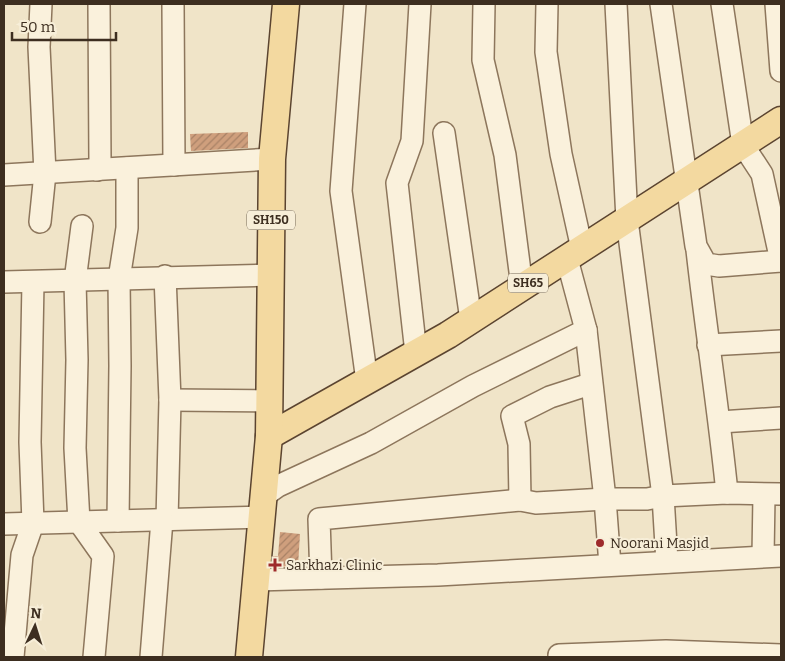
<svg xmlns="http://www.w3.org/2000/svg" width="785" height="661" font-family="Bitter,serif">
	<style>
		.building { fill: url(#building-hatch) }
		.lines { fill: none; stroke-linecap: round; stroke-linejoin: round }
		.minor-casing { stroke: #8d765c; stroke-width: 24 }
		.major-casing { stroke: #5b4430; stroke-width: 29 }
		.minor { stroke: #faf1dc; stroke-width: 21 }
		.major { stroke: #f3d9a0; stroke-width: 26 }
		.poi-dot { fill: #9e2a2b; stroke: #f7eed8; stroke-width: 2 }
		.labels { text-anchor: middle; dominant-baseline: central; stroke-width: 4; stroke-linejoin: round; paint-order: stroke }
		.shield { fill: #f7eed8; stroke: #756857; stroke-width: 1 }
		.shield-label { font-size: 12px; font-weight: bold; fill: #3d2e20 }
		.poi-label { font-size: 14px; fill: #3d2e20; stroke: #f7eed8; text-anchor: start }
	</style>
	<defs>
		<pattern id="building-hatch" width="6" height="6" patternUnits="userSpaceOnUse" patternTransform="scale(1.25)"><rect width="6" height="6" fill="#cf9f7d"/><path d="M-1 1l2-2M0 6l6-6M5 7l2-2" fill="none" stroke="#a98266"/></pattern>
	</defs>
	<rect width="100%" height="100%" fill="#f0e4c8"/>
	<g class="building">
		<path d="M248,132V148L191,151L190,134Z"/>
		<path d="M280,532L300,534L298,566L272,567L273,556H278Z"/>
	</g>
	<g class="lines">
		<defs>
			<g id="minor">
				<path d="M173,4L174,165"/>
				<path d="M355,4L341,191L367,381"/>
				<path d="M484,4L483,60L505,155L522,287"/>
				<path d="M547,4L546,52L561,154L582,249"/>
				<path d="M616,4L627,220L663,496L667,562"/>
				<path d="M661,4L696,246L706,264L719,266L781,261"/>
				<path d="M722,4L743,145L762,174L781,261"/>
				<path d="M776,4L781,71"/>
				<path d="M444,133L471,320"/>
				<path d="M97,170L100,163L99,4"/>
				<path d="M4,175L272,159"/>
				<path d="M40,222L45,173L39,47L41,4"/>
				<path d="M82,226L75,281L77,360L75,448L79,522L103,556L94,657"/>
				<path d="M697,250C706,331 719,412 727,493"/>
				<path d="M567,259L586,330L605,499L610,565"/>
				<path d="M165,276L170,400L167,520"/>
				<path d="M4,282L271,275"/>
				<path d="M708,345L781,341"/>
				<path d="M416,353L397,183L412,141L420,4"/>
				<path d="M170,400L270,401"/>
				<path d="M720,422L781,418"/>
				<path d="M264,496L278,486L371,443L473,386L586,330"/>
				<path d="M520,500L519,444L512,416L550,397L590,384"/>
				<path d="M118,521L120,366L119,279L127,228V168"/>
				<path d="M4,524L262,517"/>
				<path d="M763,556L764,496"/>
				<path d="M321,578L319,519L520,500L536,503L605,499H647L663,496L727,493L781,494"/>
				<path d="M256,580L438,575L781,556"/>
				<path d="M559,655L666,651L781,655"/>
				<path d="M13,657L22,555L33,523L30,442L33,282"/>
				<path d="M151,657L162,520"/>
			</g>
			<g id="major">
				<path d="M269,436L448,335L781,120"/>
				<path d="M249,657L269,436L272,159L286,4"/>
			</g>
		</defs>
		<use href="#minor" class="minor-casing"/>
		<use href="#major" class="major-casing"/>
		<use href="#minor" class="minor"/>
		<use href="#major" class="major"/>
	</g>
	<g class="poi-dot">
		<circle cx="600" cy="543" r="5"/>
		<path d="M272.5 557.5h5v5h5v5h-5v5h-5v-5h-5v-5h5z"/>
	</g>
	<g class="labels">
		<g class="shield">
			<rect x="247" y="210.5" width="48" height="19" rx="4"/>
			<rect x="508" y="273.5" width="40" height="19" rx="4"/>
		</g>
		<g class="shield-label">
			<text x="271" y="220">SH150</text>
			<text x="528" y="283">SH65</text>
		</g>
		<g class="poi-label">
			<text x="610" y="543">Noorani Masjid</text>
			<text x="286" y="565">Sarkhazi Clinic</text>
		</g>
	</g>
	<rect width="785" height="661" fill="none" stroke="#3d2e20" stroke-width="10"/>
	<g transform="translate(35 626) rotate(4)" stroke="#f7eed8" stroke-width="4" paint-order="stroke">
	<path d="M0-4L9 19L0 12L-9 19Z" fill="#3d2e20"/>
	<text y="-8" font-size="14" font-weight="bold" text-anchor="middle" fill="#3d2e20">N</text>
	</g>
	<path d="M12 32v8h104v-8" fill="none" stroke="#3d2e20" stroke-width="2.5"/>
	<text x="20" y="32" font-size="15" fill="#3d2e20" stroke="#f7eed8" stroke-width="4" paint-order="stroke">50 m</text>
</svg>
